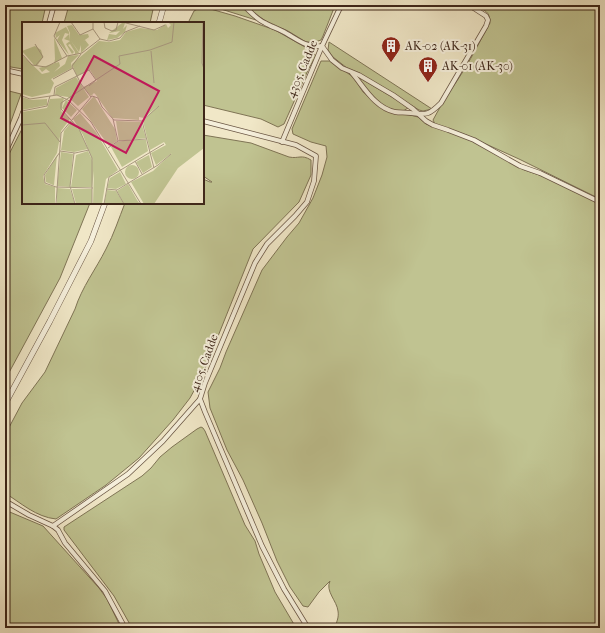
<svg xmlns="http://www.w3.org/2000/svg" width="605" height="633" font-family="'IM FELL French Canon',serif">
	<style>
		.green { fill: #c0c391; stroke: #7f7455 }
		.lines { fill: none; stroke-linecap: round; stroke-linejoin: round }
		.minor-casing { stroke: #6a5644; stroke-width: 5.5 }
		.tertiary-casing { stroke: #6a5644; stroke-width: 6 }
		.minor { stroke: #f5efdb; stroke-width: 4 }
		.tertiary { stroke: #f5efdb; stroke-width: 5 }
		.labels { text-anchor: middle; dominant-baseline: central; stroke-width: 4; stroke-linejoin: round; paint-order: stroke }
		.poi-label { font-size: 12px; fill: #3e2619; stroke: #f5efdb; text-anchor: start }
		.street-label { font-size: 12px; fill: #3e2619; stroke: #f5efdb }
		.inset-road { fill: none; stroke: #a99a81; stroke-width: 1 }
		.view { fill: #c2185b; fill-opacity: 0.15; stroke: #c2185b; stroke-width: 2 }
		.inset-edge { fill: none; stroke: #3e2619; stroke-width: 2 }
	</style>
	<rect width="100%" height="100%" fill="#f0e7c7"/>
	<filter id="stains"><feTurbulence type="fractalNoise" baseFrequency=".005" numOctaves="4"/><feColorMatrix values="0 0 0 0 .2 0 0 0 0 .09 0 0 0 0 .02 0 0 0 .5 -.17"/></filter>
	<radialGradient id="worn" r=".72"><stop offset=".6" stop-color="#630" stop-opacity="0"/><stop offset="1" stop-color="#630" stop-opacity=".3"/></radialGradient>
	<g class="green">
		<path d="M5,5H46L42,23H23V69L5,66Z"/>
		<path d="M69,5H154L150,23H64Z"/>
		<path d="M208,5H241L256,20Z"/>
		<path d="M245,5H335L334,8L323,36L321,40L315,42H306L288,31L264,20L253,12Z"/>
		<path d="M475,5H600V199L519,159L466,135L435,124L433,120C442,102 454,86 464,70C473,55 481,39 490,23C490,11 485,11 475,5Z"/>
		<path d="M201,7L207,8L235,16L275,30L312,51L316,56L309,68L284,124L278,127L261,119L203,105V23H188L194,11Z"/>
		<path d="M329,42L432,109L423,111L419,110L359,73L347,68L333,57L328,50Z"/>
		<path d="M321,61H331L353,77L363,92L380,107L393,113L410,115L418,117L426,124L463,137L486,148L524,170L560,182L600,203V628H336L335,627C337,621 339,617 338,611C337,601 325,591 330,581L319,592L308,607L303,606L290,587L277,561L262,523L243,480L227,450L210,408L208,392L220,368L226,352L262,270L287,237L299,223L313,198L322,175L327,157L326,146L311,142L293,134L292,129Z"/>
		<path d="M358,77L402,103L408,108C390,122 366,90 358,77Z"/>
		<path d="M5,90L21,94L5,138Z"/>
		<path d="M23,127V203H90L60,278L5,380V162Z"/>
		<path d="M203,135L251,143L289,157C299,159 301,154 311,160V175L299,202L253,249L202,376L190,398L173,420L139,458L106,485L56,519C36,517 21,503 5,493V435L22,403L45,372L75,309C82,287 96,269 106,249C114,234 119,218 125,203H203V179L210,182H212L203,176Z"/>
		<path d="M201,427L203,428L205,431L245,525L255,541L259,554L275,592L295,626L294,628H132L114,596L64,530V527L142,476L151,468L160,457L172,447L197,429Z"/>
		<path d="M5,510L43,526L99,588L107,599L121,628H5Z"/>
	</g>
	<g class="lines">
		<defs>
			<g id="minor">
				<path d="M243,5C250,11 256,19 265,23C270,26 276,28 282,31C296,38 305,48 322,46L332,60L342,68L359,75L393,95L413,109L426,121L433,125L448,130L474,140L520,166L540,173L600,202"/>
				<path d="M49,23L54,5"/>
				<path d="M5,70L23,74"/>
				<path d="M352,73C364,87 375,108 395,112C400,113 405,112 411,113C427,115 429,115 441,103L486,26L488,20L486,16L469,5"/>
				<path d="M203,121L296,145L316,156L314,181L307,202L295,216L267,244L255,263L205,383L200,399L205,412L262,546L284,589L308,628"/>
				<path d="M282,142L322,46L339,10L342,5"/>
				<path d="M5,153L21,118L23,112"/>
				<path d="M5,501L29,515L53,526L58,530L65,543L105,591L125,628"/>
				<path d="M53,526L128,474L163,441L200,399"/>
			</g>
			<g id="tertiary">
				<path d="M159,23L164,5"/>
				<path d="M5,404L50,321L91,241L105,203"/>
			</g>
		</defs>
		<use href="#minor" class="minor-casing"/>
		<use href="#tertiary" class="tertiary-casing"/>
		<use href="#minor" class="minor"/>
		<use href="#tertiary" class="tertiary"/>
	</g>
	<defs>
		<symbol id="building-pin" viewBox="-11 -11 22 30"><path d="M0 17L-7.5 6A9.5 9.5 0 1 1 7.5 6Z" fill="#8f2418" stroke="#f5efdb"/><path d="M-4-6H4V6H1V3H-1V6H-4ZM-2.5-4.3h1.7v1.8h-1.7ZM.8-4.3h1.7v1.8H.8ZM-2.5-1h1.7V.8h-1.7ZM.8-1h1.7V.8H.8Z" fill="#fff"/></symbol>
	</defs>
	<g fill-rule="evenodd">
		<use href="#building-pin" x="380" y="35" width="22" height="30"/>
		<use href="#building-pin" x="417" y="55" width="22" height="30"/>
	</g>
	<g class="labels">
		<g class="poi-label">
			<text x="405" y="46">AK-02 (AK-31)</text>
			<text x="442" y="66">AK-01 (AK-30)</text>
		</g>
		<g class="street-label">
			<text transform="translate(302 69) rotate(-67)">4305. Cadde</text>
			<text transform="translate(204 363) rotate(-70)">4105. Cadde</text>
		</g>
	</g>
	<g transform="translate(22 22)">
		<rect width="182" height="182" fill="#f0e7c7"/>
		<path d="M97,0L103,1L101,7L105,3L103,10L95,16L85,18L87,12L94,13L98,9L87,11L100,1ZM146,0H182V126L156,146L132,182H122L109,160L131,149L150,131L134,143L129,131L144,123L142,120L128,128L121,99L136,84L122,96L117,95V98L90,96L74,73L72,71L69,74L61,65L75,59L68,48L55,54L50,42L77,19L87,20L98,18L104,10L118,6L135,8L144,2L146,6L149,3ZM50,3L57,13L66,12L67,15L60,20L63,18L67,23L59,31V23L57,30L49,19L57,31L53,32V30L48,22L46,23L52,30L50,32L44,22L48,19L42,17L47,12L43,11L40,18L47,33L35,18L38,13L34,16L33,11L44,5L47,10L48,18V11L45,4ZM32,15L40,36L32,42L33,37ZM13,24L19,28L21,35L15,44L12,43L0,29ZM0,33L20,52L28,50L24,47L20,50L17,46L37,40L38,44L32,50L43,42L46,34L57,33L49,41L50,46L29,57L32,61L28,71L10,75L0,72ZM54,55L67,75L56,84L46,75L33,73L34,66ZM72,74L93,107L95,119L89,123L87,124L60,87ZM0,75L9,78L25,77V83L0,88ZM42,76L39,89L48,97L39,109L35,131L21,154L23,162L33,165V182H0V90L25,86L28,77ZM44,78L55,88L49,95L40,86ZM58,91L74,110L96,148L84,157L80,182H71L72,149L70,165H49L54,133L66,129L71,140L61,113L51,97ZM50,99L58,109L66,127L52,130L39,128L42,109ZM94,99L119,100L124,116L97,119ZM106,118H124L126,129L100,145L89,125L95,120ZM39,130L51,132L48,165L35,164ZM35,133L32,163H31L24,160L23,153ZM127,133L130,145L121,151L114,140ZM103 150a7 7 0 1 1 14 0a7 7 0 1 1-14 0ZM98,150L104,162L94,167L85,166L88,156ZM106,162L115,178L118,182H102L95,169ZM35,166L48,167L53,182H35ZM50,167H70V182H54ZM85,168L94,169L102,182H82Z" fill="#c0c391"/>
		<path class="inset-road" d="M38,0L32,14L45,34M49,0L58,13L71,7M71,0V7L78,17L87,19L98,16L103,10L118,4M82,0L83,6L90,9L94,8L96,0M100,0L132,8L143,3M181,0L180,41L182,47M13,22L21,35L13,44M129,29L132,61M0,32L10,43L24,45L45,34L60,31L78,17M59,32L50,44L59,62L69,75M31,57L51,46M32,73L33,65L67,48L74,58L67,64M0,74L8,77L35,73L46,78L69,100L119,182M0,89L25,84L28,74M91,97L96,119M120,99L132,146M0,103L23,101L38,120M86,126L96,119L124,117M38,129L53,131L67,128M38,130L22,153L23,161L34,165L71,166M52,131L48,164L53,182M113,139L120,152M84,167L95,168L136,143L149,132M94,168L102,182M34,182L39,111L70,74L76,76L80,85L92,98L120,99L137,84M70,182V136L57,107L39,87V81L98,42L97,34L128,28L150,20L152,0M82,182L87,155L142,122"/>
		<path class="view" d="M72,34L137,69L104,131L39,96Z"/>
		<rect width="182" height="182" class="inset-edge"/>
	</g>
	<rect width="605" height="633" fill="none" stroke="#f0e7c7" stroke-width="20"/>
	<rect x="6" y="6" width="593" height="621" fill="none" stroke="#3e2619" stroke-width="2"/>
	<rect x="10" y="10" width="585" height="613" fill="none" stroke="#3e2619"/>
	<rect width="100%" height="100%" filter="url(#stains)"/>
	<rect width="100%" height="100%" fill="url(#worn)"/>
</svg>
